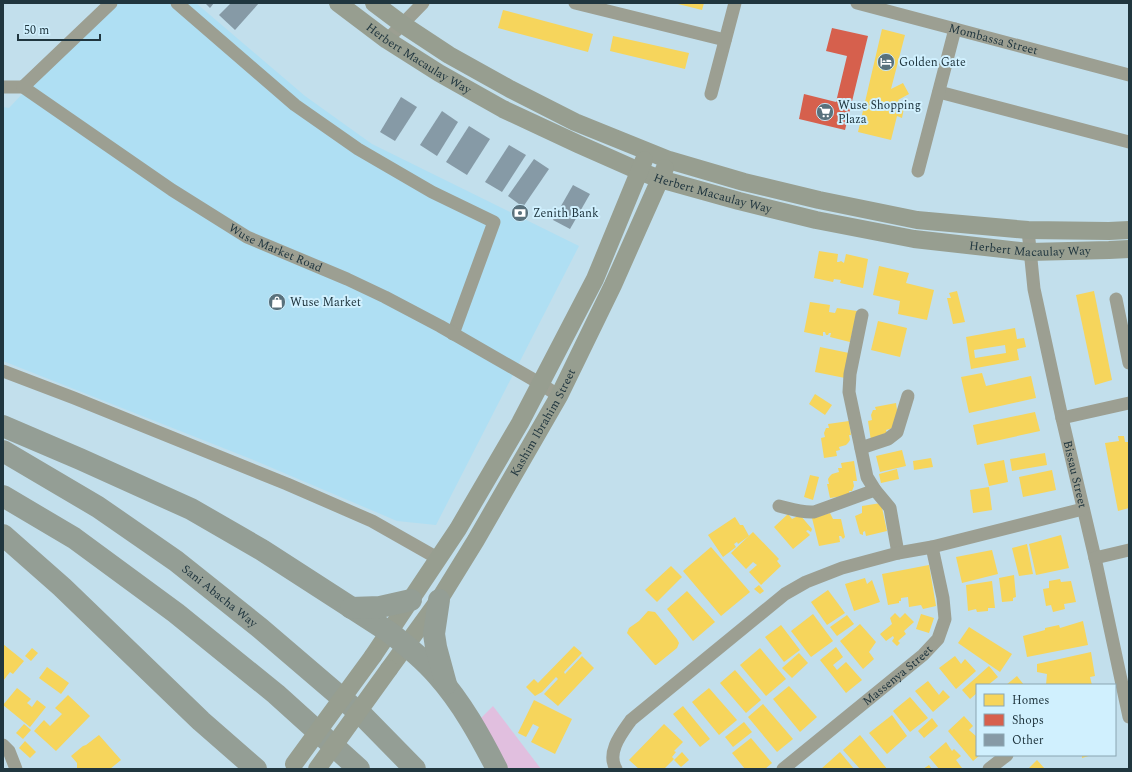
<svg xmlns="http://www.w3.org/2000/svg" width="1132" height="772" font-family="Spectral,serif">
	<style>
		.built { fill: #afdff3 }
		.green { fill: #e1bfdf }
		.homes { fill: #f6d55c; fill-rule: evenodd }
		.shops { fill: #d6604d }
		.building { fill: #869aa6 }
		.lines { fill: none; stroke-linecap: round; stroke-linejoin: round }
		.street { stroke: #9c9f92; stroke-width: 13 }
		.secondary { stroke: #979e90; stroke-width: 18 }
		.highway { stroke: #949e95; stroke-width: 22 }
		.secondary-bridge { stroke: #979e90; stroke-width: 18 }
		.labels { text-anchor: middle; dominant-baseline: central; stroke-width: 4; stroke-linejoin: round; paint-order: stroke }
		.street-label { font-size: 12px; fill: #20363f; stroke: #d0f0fe }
		.poi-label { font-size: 12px; fill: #20363f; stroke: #d0f0fe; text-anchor: start }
	</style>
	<rect width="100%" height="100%" fill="#c2dfec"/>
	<path class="built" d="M107,3H196L305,96L372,144L579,246L436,525L397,521L251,459L3,361V107L9,108Z"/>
	<path class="green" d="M493,706L541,769H503L478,721Z"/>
	<g class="homes">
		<path d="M674,3H704L702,10Z"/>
		<path d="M503,10L593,34L588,52L498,28Z"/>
		<path d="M882,29L905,35L891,89L903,83L909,94L898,100L899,101L905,103L902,118L897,116L891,140L858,132Z"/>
		<path d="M613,36L689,53L685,69L610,51Z"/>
		<path d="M819,251L838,254L837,262H839L841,261L844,263L846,254L868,259L863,288L840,283L841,280L834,279L833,282L814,278Z"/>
		<path d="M879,266L909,273L906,283L934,290L927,320L898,314L900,301L873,295Z"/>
		<path d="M957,291L965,322L953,324L947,298H951L949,293Z"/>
		<path d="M1094,291L1112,380L1095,385L1076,295Z"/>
		<path d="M810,302L830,305L829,312L835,313L837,308L857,311L850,342L830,337L831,333H829L828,335H826L825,332H823V336L804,332Z"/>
		<path d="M878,321L907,328L900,357L871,350Z"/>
		<path d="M1015,328L1017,339L1024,338L1026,347L1017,349L1019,360L971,369L966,337ZM1005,345L1006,353L975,358L974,350Z"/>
		<path d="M820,347L849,353L845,378L815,372Z"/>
		<path d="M982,373L986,386L1031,376L1036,398L969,413L961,377Z"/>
		<path d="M815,394L832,405L825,415L809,404Z"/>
		<path d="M896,403L898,417L893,428L886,430L887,433L883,434L884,438L871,441L868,421L872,420L871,415L873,410H876L875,407Z"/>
		<path d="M1035,412L1040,431L977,445L973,425Z"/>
		<path d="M849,421L851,435H849L850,440L848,443L846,445L839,447L840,450L836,451L837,456L824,458L821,438L825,437L824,433L826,428H829L828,424Z"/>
		<path d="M1118,436H1124L1125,442H1129V508L1118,511L1105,443L1119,441Z"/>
		<path d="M902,450L906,466L880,472L876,456Z"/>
		<path d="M1045,453L1047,465L1012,471L1010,459Z"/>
		<path d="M931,458L933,467L914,470L913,461Z"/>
		<path d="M1004,460L1008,482L989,486L984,464Z"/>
		<path d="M854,461L857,481H853L854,486L852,491H849L850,495L830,498L827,484H829L828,479L830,476L832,474L839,472L838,468H842L841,463Z"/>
		<path d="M897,469L899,479L881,483L879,474Z"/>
		<path d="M1052,470L1056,490L1023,497L1019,477Z"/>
		<path d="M810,475L819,477L813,500L804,497Z"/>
		<path d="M989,487L992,510L973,513L970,490Z"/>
		<path d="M881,503L887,531L866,536L865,531L863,532V535L860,534L855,516L862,513V506Z"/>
		<path d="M830,513L833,519H841L845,537L843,539L841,536H839L840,542L819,546L812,518Z"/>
		<path d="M788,514L792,519L800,515L812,529L811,532L808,530L806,531L810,535L793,549L774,527Z"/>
		<path d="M735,517L740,525H743L749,536L738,544L737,542L734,544L736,547L723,557L708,535Z"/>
		<path d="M753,532L779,559L777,561L781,566L761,585L749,572L757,565L753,562L746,569L731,553Z"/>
		<path d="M1061,535L1069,568L1036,575L1029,544Z"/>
		<path d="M1027,544L1033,574L1019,576L1012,548Z"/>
		<path d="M711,547L750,592L721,616L683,571Z"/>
		<path d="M992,550L998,574L962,583L956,557Z"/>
		<path d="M929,565L936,606L923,609L921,605L909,607L908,597L901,598V601H899V603L888,605L882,574Z"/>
		<path d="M671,566L682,577L657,602L645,590Z"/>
		<path d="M1014,575L1016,597L1013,598V601L1002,602L999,578Z"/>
		<path d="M865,578L867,584L872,580L880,602L854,611L845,584Z"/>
		<path d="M1060,579L1061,582L1071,581L1076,602L1064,604L1065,609L1053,612L1051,605L1046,606L1043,589L1049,588V581Z"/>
		<path d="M992,581L995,608H988V611L977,612L976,609L968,611L966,585Z"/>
		<path d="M759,585L764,591L760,594L754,589Z"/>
		<path d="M828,590L845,613L827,625L811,602Z"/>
		<path d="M687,591L715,622L693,641L667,609Z"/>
		<path d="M648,611L655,612L677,639L679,643L677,648L656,665H655L627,633L629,628L639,621Z"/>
		<path d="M895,613L900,618L905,613L914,622L904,631L906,634L898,641L900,643L897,646L892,641L894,638L893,636L886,641L880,634L892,624L890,618Z"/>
		<path d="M813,614L833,641L811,657L791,631Z"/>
		<path d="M921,614L934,618L929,633L916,629Z"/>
		<path d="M847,615L854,624L837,636L830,627Z"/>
		<path d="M1083,621L1088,645L1027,657L1023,636L1045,630V628L1059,625L1060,628Z"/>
		<path d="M860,624L876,642L869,652L874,659L863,669L840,641Z"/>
		<path d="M781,625L800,650L784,662L765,637Z"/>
		<path d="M969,627L1012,654L1000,672L958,643Z"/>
		<path d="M3,644L24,661L13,674L10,672L3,681Z"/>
		<path d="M574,646L582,653L564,672L565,674L582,656L594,668L558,706L544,694L558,679L556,677L542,692L535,696L526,687L534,679L538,683Z"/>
		<path d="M836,647L843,657L833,665L837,670L846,662L862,680L846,693L820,660Z"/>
		<path d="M32,648L38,653L31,661L25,656Z"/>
		<path d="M760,648L786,679L766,696L740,665Z"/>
		<path d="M1091,652L1095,676L1090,677L1092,685H1046L1047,674L1037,672V664Z"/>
		<path d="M799,653L808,663L792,678L782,668Z"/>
		<path d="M955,656L961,664L965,659L976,671L956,689L939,668Z"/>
		<path d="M989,666L998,677L988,685H977V693L970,699L962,690Z"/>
		<path d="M47,667L69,683L61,694L39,678Z"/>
		<path d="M735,670L761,700L746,713L720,683Z"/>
		<path d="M1017,676L1024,685H1006Z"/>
		<path d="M928,681L939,695L943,690L950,697L933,712L915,691Z"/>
		<path d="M789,686L817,717L800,732L773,699Z"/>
		<path d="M17,688L31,699L27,703L32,707L37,700L46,707L30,727L3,705Z"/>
		<path d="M709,688L737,720L719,735L692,702Z"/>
		<path d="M68,695L90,716L56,751L34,731L44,720L50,726L62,714L55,708Z"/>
		<path d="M910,697L928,718L910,732L893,711Z"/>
		<path d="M534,700L572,719L555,754L531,742L539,727L533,724L526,737L518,733Z"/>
		<path d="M763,704L793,739L777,752L748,717Z"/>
		<path d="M683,706L710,739L700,747L673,714Z"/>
		<path d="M892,715L907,736L887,754L869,733Z"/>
		<path d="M964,716L973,726L969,730L977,737V755H980L973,761L948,731Z"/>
		<path d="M932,718L938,726L924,738L918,731Z"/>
		<path d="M744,722L752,732L733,747L725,737Z"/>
		<path d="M24,724L31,730L23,739L16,733Z"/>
		<path d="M664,724L683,742L674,751L676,752L672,757L674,759L664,769H639L629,760Z"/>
		<path d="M99,735L121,760L110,769H77V763L71,756L83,746L86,745Z"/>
		<path d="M860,735L887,769H860L843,750Z"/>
		<path d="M751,738L772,763L765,769H745L732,753Z"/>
		<path d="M25,741L36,752L30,758L19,748Z"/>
		<path d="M946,742L952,751L954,749L961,756L956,760L962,768L961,769H939L929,757Z"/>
		<path d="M682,752L689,760L681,767L674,760Z"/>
		<path d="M840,752L854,769H821Z"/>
		<path d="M1082,755H1092L1082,758Z"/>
		<path d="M1037,760L1045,769H1028Z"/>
		<path d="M929,765L932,769H923Z"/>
	</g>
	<path class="shops" d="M832,28L868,36L845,130L799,119L804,94L836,102L847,56L826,51Z"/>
	<g class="building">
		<path d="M205,3H214L210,8Z"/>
		<path d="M231,3H259L235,30L219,15Z"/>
		<path d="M401,97L417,107L395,141L380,132Z"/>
		<path d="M442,111L458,122L437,156L420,145Z"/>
		<path d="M469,126L490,139L467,175L446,162Z"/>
		<path d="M509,145L526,155L502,192L485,182Z"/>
		<path d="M534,159L549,169L523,207L508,196Z"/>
		<path d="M573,185L590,194L570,229L553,220Z"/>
	</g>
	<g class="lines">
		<g class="street">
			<path d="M177,3L295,105L358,149L432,192L494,222L453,334"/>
			<path d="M575,3L725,40"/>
			<path id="s1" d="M857,3L1129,75"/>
			<path d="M387,40L423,3"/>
			<path id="s2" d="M3,87H23L172,190L247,237L347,279L385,297L440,326L541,384L559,396"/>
			<path d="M23,87L111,3"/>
			<path d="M939,92L1129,142"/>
			<path d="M711,94L735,3"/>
			<path d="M918,171L955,29"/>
			<path id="s3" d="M1028,230L1034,289L1062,418L1095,558L1129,717"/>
			<path d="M1116,299L1129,363"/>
			<path d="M862,315L850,374L849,392L867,477L875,490L890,508L898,553"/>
			<path d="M3,371L74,398L287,484L372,521L439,559"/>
			<path d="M1062,418L1129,403"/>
			<path d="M861,448L888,439L897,432L908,396"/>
			<path d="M779,506C791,509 802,513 814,512L875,490"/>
			<path d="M1095,558L1129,550"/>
			<path d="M3,745L9,751L16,769"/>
			<path d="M616,769C606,752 622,733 631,720L785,594L806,582L842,568L898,553L932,547L1083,509"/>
			<path id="s4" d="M783,769L923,655L938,639L945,619L943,598L932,547"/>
			<path d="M989,769L1007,755"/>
		</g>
		<g class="secondary">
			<path id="s5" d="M338,3L387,40L439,73L503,109L578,144L639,171L660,179L739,201L816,220L914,239L1029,252L1109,250L1129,249"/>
			<path d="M374,3L402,24L449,55L510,89L575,122L669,160L744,182L819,200L917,220L1028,230L1109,231L1129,230"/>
			<path d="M373,656L458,529L520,423L595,279L644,160"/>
			<path id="s6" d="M389,669L439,600L476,540L559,396L613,285L665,168"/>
		</g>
		<g class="highway">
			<path d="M3,426L80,459L191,509L262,550L389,632C406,645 423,659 437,675C462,703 480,736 497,769"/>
			<path id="s7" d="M3,451L98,507L176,561L260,628L364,717L415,769"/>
			<path d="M3,496L74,538L176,613L276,694L359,769"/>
			<path d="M3,535L62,587L201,721L256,769"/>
			<path d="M439,600L434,634L436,647L446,684"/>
			<path d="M351,608L380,607L411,600"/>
		</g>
		<g class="secondary-bridge">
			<path d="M294,764L373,656"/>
			<path d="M317,769L389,669"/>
		</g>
	</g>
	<defs>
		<symbol id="hotel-disc" viewBox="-11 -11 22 22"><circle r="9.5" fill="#59717c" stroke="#d0f0fe"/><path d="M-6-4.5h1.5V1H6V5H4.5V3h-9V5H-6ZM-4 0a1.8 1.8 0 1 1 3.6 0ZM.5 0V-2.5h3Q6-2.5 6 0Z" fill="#fff"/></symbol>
		<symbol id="supermarket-disc" viewBox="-11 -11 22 22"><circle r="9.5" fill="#59717c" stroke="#d0f0fe"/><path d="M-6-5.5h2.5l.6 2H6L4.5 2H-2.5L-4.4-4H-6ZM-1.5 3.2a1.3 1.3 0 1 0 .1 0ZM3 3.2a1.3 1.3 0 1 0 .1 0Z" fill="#fff"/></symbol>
		<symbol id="bank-disc" viewBox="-11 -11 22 22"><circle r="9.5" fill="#59717c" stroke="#d0f0fe"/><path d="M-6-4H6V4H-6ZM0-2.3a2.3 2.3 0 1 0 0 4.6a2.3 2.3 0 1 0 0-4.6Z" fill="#fff"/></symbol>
		<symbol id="shop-disc" viewBox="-11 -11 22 22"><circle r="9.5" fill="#59717c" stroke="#d0f0fe"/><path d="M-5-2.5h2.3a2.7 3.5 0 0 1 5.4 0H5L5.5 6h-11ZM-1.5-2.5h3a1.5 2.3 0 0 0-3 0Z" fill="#fff"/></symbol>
	</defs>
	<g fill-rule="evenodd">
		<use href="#hotel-disc" x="876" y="52" width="20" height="20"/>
		<use href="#supermarket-disc" x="815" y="102" width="20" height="20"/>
		<use href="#bank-disc" x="510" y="203" width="20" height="20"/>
		<use href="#shop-disc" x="267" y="292" width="20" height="20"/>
	</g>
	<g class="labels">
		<g class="street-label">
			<text stroke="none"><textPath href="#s1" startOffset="141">Mombassa Street</textPath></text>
			<text stroke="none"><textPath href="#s5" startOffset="98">Herbert Macaulay Way</textPath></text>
			<text stroke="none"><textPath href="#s5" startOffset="423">Herbert Macaulay Way</textPath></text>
			<text stroke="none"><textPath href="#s2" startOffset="320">Wuse Market Road</textPath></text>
			<text stroke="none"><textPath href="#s5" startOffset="746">Herbert Macaulay Way</textPath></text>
			<text stroke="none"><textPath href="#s6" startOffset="291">Kashim Ibrahim Street</textPath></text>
			<text stroke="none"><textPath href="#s3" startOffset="249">Bissau Street</textPath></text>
			<text stroke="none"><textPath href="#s7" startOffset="261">Sani Abacha Way</textPath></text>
			<text stroke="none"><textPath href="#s4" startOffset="148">Massenya Street</textPath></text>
		</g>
		<g class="poi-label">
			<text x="899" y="62">Golden Gate</text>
			<text x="838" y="105">Wuse Shopping<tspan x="838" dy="14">Plaza</tspan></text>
			<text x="533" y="213">Zenith Bank</text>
			<text x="290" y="302">Wuse Market</text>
		</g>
	</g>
	<rect width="1132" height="772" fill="none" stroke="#20363f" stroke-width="8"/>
	<rect x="976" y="684" width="140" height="72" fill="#d0f0fe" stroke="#8aa6b2"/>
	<rect x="984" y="694" width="20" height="12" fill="#f6d55c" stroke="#8aa6b2"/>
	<text x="1012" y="704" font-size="12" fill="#20363f">Homes</text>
	<rect x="984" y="714" width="20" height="12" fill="#d6604d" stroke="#8aa6b2"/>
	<text x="1012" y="724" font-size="12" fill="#20363f">Shops</text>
	<rect x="984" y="734" width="20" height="12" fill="#869aa6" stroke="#8aa6b2"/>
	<text x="1012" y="744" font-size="12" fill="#20363f">Other</text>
	<path d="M18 34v6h82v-6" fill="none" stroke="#20363f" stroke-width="2"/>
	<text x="24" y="34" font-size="12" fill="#20363f" stroke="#d0f0fe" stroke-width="3" paint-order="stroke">50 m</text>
</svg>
